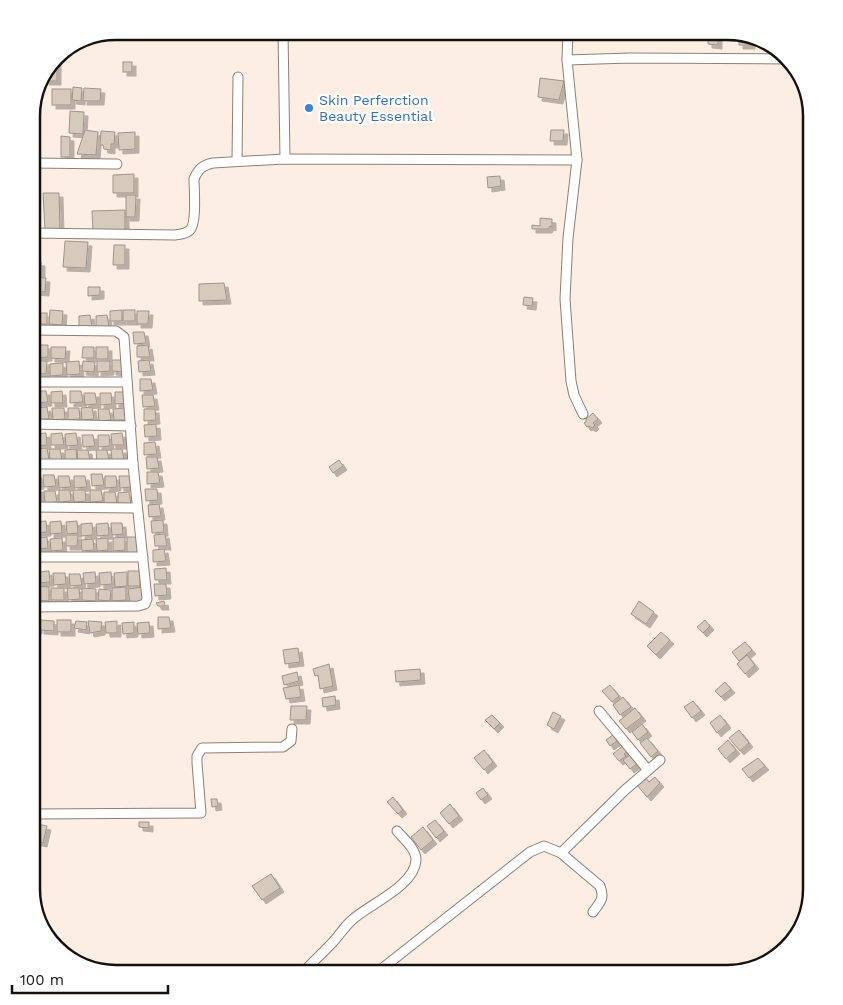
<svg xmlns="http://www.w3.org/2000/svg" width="843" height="1005" font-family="'Work Sans',sans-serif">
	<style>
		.building { fill: #d6cabd; stroke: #9f9388; filter: url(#shadow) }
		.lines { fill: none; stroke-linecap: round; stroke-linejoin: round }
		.street-casing { stroke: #8d8176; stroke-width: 11 }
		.street { stroke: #fff; stroke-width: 9 }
		.shop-dot { fill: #3f7fe0; stroke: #fff; stroke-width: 2 }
		.labels { text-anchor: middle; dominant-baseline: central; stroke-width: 4.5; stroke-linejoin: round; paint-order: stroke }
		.shop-label { font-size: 14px; fill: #366cbe; stroke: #fff; text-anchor: start }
		.rim { fill: none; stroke: #15110d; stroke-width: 2.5 }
	</style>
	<defs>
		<filter id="shadow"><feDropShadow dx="4" dy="4" stdDeviation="0" flood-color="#0004"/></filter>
	</defs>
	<rect width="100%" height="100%" fill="#fceee2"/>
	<g class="building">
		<path d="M739,33L751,37V45H739Z"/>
		<path d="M708,36H718V45L708,44Z"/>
		<path d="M57,57V81H45V73Z"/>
		<rect x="123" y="62" width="9" height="10"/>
		<path d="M540,78L564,81L559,100L538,97Z"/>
		<path d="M73,87L82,88L81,101L72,100Z"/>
		<path d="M84,88L101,89L100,101H83Z"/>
		<rect x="52" y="89" width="19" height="16"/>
		<path d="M70,111L84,112L83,134L69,133Z"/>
		<path d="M85,130L98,132L96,155L77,154Z"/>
		<path d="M551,130H564L563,141H550Z"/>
		<path d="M101,131L115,132L114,144H111V150L104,149L103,145H100Z"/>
		<path d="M135,132V149L119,150L118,133Z"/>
		<path d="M61,136L70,137V157H61Z"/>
		<path d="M134,174V193H113V175Z"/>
		<path d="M500,176L501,186L488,188L487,177Z"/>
		<path d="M43,193H59L60,230L45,231Z"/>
		<path d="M126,195H136L135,217H126Z"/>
		<path d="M125,210V232L93,233L92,211Z"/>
		<path d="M540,218L552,219V227L550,226L548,229H532V225L540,226Z"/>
		<path d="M65,241L88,242L86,268L63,267Z"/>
		<path d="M114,245H125V265H113Z"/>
		<path d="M31,261L41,262V275H31Z"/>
		<path d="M32,277L46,278L45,292L31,291Z"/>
		<path d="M224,283L227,300L199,301V284Z"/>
		<path d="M88,287H100V295L88,296Z"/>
		<path d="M524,297L533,298L532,306L523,305Z"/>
		<path d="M50,310L63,311L62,325L49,324Z"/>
		<path d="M122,310V321H110V311Z"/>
		<rect x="123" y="310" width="12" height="11"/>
		<path d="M137,311H149L148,324H137Z"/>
		<rect x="31" y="313" width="16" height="11"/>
		<path d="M90,315L92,327H79V316Z"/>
		<path d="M107,315L109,327L96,328V316Z"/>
		<path d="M133,332H144L146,343L134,344Z"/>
		<path d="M33,345H48V357L34,358Z"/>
		<path d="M148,345L150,357H137V346Z"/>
		<path d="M51,347H66L65,359L51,358Z"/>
		<path d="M83,347H94V358H82Z"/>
		<rect x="96" y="347" width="12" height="12"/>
		<path d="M112,360H124V372L112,371Z"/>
		<path d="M149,360L151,371L139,372L138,361Z"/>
		<path d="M33,361H47L46,374L32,373Z"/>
		<path d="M79,361L80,374L67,375L66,362Z"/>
		<path d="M83,361L95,362L94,372L82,371Z"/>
		<path d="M97,361H110V371L97,372Z"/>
		<path d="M63,363V375L50,376V364Z"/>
		<path d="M140,379H151L153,390L140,391Z"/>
		<path d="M35,391H46L48,402L35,403Z"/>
		<path d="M62,391L63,403H51V392Z"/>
		<path d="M70,391H81L83,402L70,403Z"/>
		<path d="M115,392H126L128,403L115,404Z"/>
		<path d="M84,393H95L97,404L85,405Z"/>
		<path d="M100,393H111L112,404L100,405Z"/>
		<path d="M142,395H153L155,406L143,407Z"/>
		<path d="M47,407L49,419H37L36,408Z"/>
		<path d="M92,407L94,419L82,420L81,408Z"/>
		<path d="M52,408H64L65,419L53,420Z"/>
		<path d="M68,408H79L80,419L68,420Z"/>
		<path d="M124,408L126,420H114L113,409Z"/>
		<path d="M98,409H109L111,420L99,421Z"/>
		<path d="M144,409H155L156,420L144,421Z"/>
		<path d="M593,413L598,419L593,423L595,425L592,428L589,426L587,427L584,423L586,422V419Z"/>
		<path d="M156,424L157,436L145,437L144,425Z"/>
		<path d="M46,433L47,445L35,446V434Z"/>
		<path d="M62,433L64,445H51V434Z"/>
		<path d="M76,433L78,445L66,446L65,434Z"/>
		<path d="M122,433L124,445H112L111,434Z"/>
		<path d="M82,435H93L95,446L83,447Z"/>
		<path d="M98,435H109L110,446L98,447Z"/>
		<path d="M155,442L157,454L144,455V443Z"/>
		<path d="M47,448L49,460L37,461L36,449Z"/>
		<path d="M49,449H60L62,460L50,461Z"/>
		<path d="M76,449L77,461H65V450Z"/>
		<path d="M111,449H122L124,460L112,461Z"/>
		<path d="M77,450H88L90,461L78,462Z"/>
		<path d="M96,450H107L109,461L97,462Z"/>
		<path d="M146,457H157L159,468L147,469Z"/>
		<path d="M339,460L343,466L333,473L329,467Z"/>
		<path d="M147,472H158L160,483L147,484Z"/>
		<path d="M31,474H38L40,485L31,486Z"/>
		<path d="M91,474H102L104,485L92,486Z"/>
		<path d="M43,475H54L56,486L44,487Z"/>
		<path d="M58,476H69L71,487L59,488Z"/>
		<path d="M74,476H85L87,487L74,488Z"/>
		<path d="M105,476H116L117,487L105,488Z"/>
		<path d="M119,476H130L132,487L120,488Z"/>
		<path d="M40,488L41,500L31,501V489Z"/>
		<path d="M145,489H157L158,500L146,501Z"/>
		<path d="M59,490H70L71,501L59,502Z"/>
		<path d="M73,490H85L86,501L74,502Z"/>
		<path d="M90,490H101L103,501L90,502Z"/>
		<path d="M44,491H55L57,502L45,503Z"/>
		<path d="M104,492H115L117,503L104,504Z"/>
		<path d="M129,492L131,504L118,505V493Z"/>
		<path d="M159,504L161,516L149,517L148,505Z"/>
		<path d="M163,520L164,532L152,533L151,521Z"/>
		<path d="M46,521L47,532L35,533L34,522Z"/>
		<path d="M61,521L62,533L50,534V522Z"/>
		<path d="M77,521L78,533L67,534L66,522Z"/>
		<path d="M92,523L93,535L81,536V524Z"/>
		<path d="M108,523L109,535L97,536L96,524Z"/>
		<path d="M111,523H122L123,534L112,535Z"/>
		<path d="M165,534L167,546H155L154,535Z"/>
		<path d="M66,535H78L77,546H66Z"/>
		<path d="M47,537L48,548L36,549L35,538Z"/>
		<path d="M125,537V550L113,551V538Z"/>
		<path d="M127,537H138L139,554H127Z"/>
		<path d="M62,538L63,550L51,551L50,539Z"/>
		<path d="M108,538V550L97,551L96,539Z"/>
		<path d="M93,539L94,550L82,551L81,540Z"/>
		<path d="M164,549L166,561L153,562V550Z"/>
		<path d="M166,568L167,580H155L154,569Z"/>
		<path d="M49,571L50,582L38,583L37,572Z"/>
		<rect x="128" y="571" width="12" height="15"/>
		<path d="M95,572L96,583L84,584L83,573Z"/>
		<path d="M111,572L112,584L100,585L99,573Z"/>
		<path d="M127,572V586L115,587L114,573Z"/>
		<path d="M53,573H65L66,584L54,585Z"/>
		<path d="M69,574H80L82,585L70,586Z"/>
		<path d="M154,584H166L167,595L155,596Z"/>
		<path d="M36,586L49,587V601L35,600Z"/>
		<path d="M126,587V600L112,601V588Z"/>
		<path d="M143,587L145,602L130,604L128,589Z"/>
		<rect x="51" y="588" width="13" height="12"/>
		<path d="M67,588H79L80,599L68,600Z"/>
		<path d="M82,588L96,589V601L82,600Z"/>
		<path d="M99,589L111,590L110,601L98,600Z"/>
		<path d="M164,601L165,606H158L156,603Z"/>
		<path d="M639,601L654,612L646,624L631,614Z"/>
		<path d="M158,617H169L171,628L158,629Z"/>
		<path d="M31,619L39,620L38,630L31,629Z"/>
		<path d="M40,620L54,621V631L40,630Z"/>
		<rect x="57" y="620" width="14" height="12"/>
		<path d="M705,620L710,626L703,633L697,627Z"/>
		<path d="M76,621L87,622L86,630L74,628Z"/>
		<path d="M88,621L102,622L101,631L90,633Z"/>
		<path d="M117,621V633H106L105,622Z"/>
		<path d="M134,622V633L123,634L122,623Z"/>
		<path d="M149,622L150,633L138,634L137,623Z"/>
		<path d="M661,632L670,640L656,655L647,646Z"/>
		<path d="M745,642L752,650L739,661L732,652Z"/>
		<path d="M298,648L300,662L285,664L283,650Z"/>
		<path d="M747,655L755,665L745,674L737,664Z"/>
		<path d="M329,664L333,686L320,689L318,675L315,676L313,669Z"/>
		<path d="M420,669L421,680L396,682L395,671Z"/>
		<path d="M297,672L299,681L284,685L282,676Z"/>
		<path d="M725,682L731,689L721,697L715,691Z"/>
		<path d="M299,685L301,697L286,699L283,688Z"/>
		<path d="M610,685L619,696L612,702L602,691Z"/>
		<path d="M335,696L336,705L323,707L322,698Z"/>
		<path d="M623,697L631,707L620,715L613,705Z"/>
		<path d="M693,701L701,711L692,718L684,707Z"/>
		<path d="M291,706H307L306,720H290Z"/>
		<path d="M635,708L642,717L626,729L619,721Z"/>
		<path d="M553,712L561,716L554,729L547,725Z"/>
		<path d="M492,715L500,723L494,729L485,720Z"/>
		<path d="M720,715L727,724L717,733L710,723Z"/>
		<path d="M642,724L648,732L638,740L632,732Z"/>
		<path d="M739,730L749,743L740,751L729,738Z"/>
		<path d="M613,735L617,741L610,746L606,740Z"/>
		<path d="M647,738L658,751L651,757L640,743Z"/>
		<path d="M728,740L736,750L726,759L718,749Z"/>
		<path d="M624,745L628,751L624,754L626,756L619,761L613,754Z"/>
		<path d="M484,750L493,762L484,770L474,758Z"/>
		<path d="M630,755L637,764L630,769L623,760Z"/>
		<path d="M758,758L765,766L749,778L742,769Z"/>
		<path d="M645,777L649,782L655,777L660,783L647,797L636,784Z"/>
		<path d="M483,788L488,795L481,800L476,793Z"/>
		<path d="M393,797L403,810L398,814L387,802Z"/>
		<path d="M211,799H217L218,806L212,807Z"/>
		<path d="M450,804L459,816L449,824L440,813Z"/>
		<path d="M435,820L444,831L436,838L427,826Z"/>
		<path d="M139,822H149V828L139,827Z"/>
		<path d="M37,824L47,826L43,843L33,841Z"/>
		<path d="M423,827L433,840L421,850L411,837Z"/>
		<path d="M271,874L280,888L262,900L252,886Z"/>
	</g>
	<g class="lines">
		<defs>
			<g id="street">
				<path d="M283,31L285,159"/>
				<path d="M568,31L567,60L577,160L568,238L565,299L571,381L574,395L583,414"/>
				<path d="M567,60L630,58L787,59"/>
				<path d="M33,106L36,101V93"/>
				<path d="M237,161L238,77"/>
				<path d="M31,163L117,164"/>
				<path d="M31,233L175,235C181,234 186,234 190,230C197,223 194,189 194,179C198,169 203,165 213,163L285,159L577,160"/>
				<path d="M31,382H127"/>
				<path d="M31,424L131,426"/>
				<path d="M31,464H133"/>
				<path d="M31,507L137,508"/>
				<path d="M31,557H143"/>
				<path d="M31,607L138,606L145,604L147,599L133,464L124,337L116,331L31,330"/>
				<path d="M599,711L648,770"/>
				<path d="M31,814L201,813L197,763V756L202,748L283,747L291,741L292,729"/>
				<path d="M561,853L625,790L660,760"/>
				<path d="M302,974C311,963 322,954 332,943C339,936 344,927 352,920C368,905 415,886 416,860C416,849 404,839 397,831"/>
				<path d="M375,974L530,852L544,846L561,853L600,886C605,899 600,902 593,912"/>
			</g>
		</defs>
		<use href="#street" class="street-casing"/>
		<use href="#street" class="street"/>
	</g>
	<circle class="shop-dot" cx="309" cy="108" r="5"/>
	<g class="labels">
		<g class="shop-label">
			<text x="319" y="100">Skin Perferction<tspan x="319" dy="16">Beauty Essential</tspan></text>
		</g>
	</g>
	<path d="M0 0H843V1005H0ZM116 40H727A76 76 0 0 1 803 116V889A76 76 0 0 1 727 965H116A76 76 0 0 1 40 889V116A76 76 0 0 1 116 40Z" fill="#fff" fill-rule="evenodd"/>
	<path class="rim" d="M116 40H727A76 76 0 0 1 803 116V889A76 76 0 0 1 727 965H116A76 76 0 0 1 40 889V116A76 76 0 0 1 116 40Z"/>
	<path d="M12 985v8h156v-8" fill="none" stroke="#15110d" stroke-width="2.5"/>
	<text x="20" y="985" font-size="15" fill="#15110d" stroke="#ffffff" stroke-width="4" paint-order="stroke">100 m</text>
</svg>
